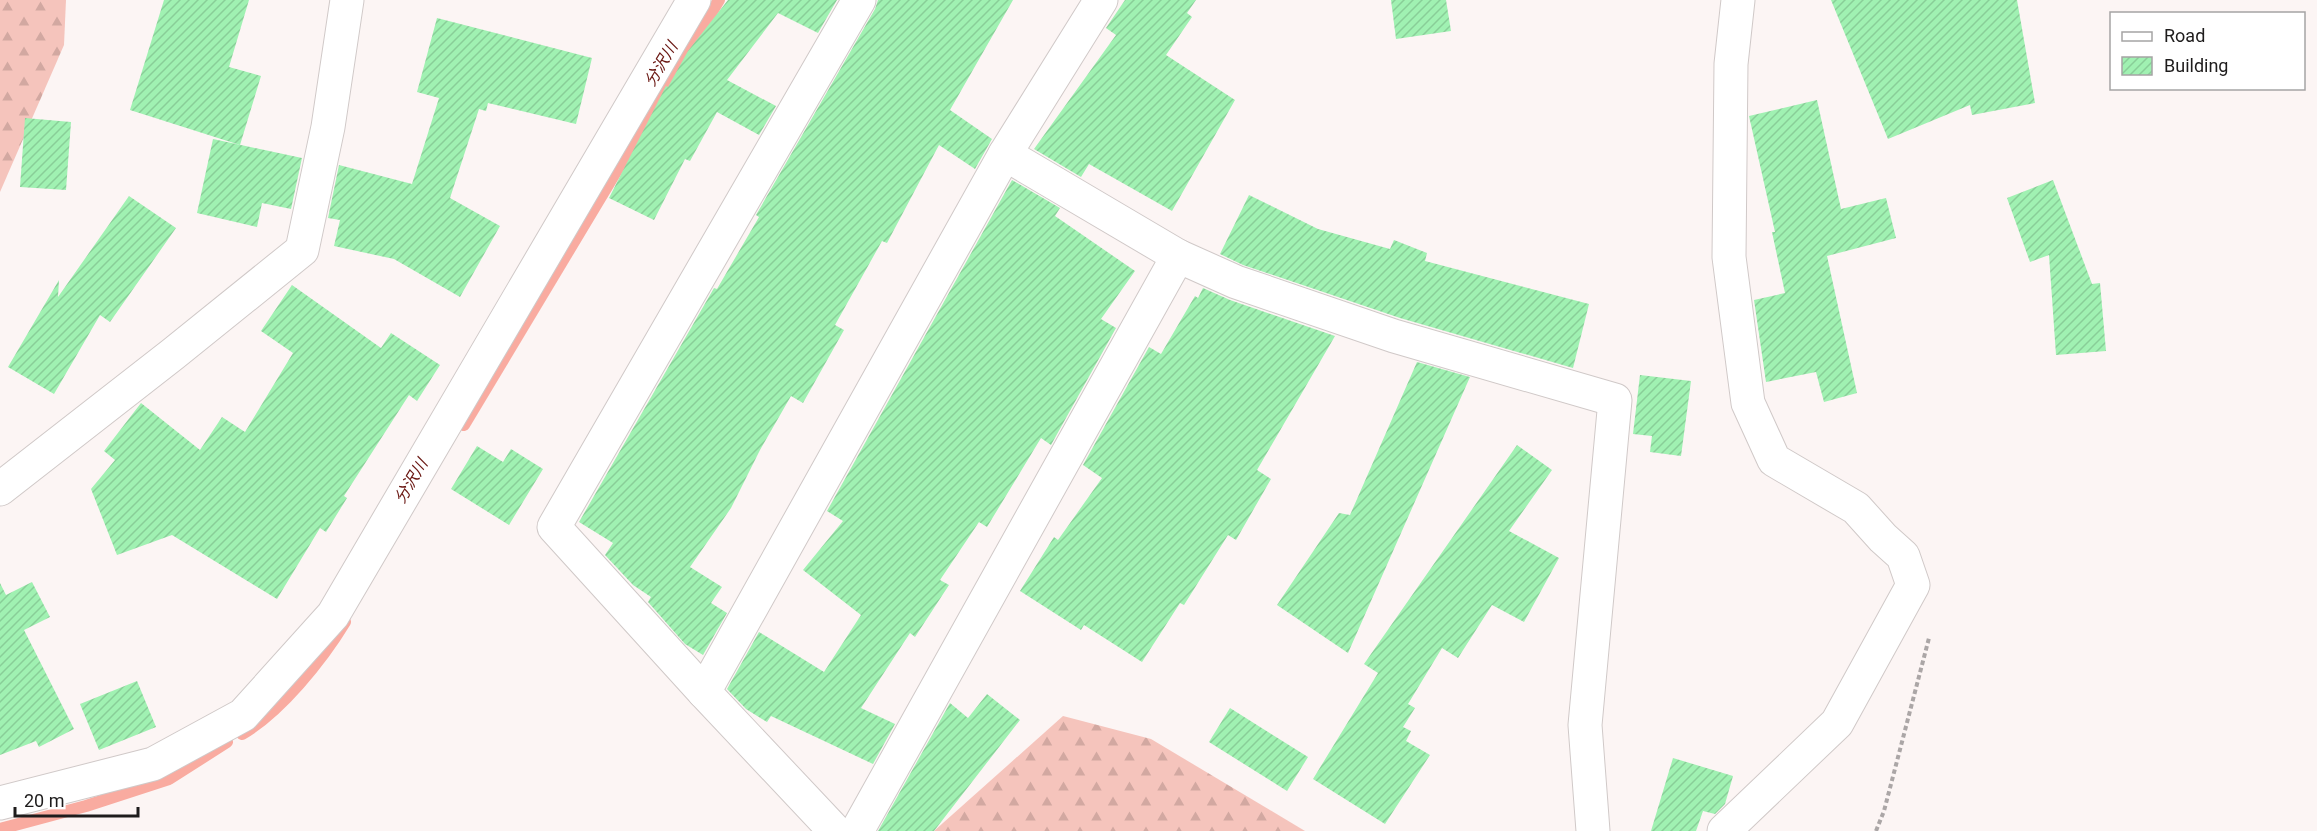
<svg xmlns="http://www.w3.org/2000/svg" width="2317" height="831" font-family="Roboto,'Noto Sans JP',sans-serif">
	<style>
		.forest { fill: url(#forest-firs) }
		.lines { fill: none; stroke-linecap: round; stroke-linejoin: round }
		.stream { stroke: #f9aba0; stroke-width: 12 }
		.building { fill: url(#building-hatch) }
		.minor-casing { stroke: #d0c9c8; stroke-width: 35 }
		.path { stroke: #aba6a6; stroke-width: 4; stroke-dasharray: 4.5 3; stroke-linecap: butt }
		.minor { stroke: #fff; stroke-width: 33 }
		.labels { text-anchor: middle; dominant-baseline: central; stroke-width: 4.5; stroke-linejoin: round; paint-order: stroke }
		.water-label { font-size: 16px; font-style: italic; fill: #6a1712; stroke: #fff }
	</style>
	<defs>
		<pattern id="forest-firs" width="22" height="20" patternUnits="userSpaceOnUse" patternTransform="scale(1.5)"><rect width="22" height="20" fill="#f5c4bc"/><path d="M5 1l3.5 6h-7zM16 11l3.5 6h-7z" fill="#d2a8a1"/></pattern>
		<pattern id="building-hatch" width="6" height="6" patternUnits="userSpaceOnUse" patternTransform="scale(1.5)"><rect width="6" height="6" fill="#a0f1b2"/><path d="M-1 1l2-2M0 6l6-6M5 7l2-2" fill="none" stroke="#89ce98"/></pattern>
	</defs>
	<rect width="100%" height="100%" fill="#fcf5f4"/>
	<g class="forest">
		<path d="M0,0H66L64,45L0,192Z"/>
		<path d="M1063,716L1151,739L1305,831H934Z"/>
	</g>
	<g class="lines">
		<g class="stream">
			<path d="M464,425L719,0"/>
			<path d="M242,734C280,712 322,660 345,622"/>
			<path d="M0,829L86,806L169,779L227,742"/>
		</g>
	</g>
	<g class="building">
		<path d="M164,0H249L229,67L261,76L240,145L130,110Z"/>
		<path d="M728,0H837L818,33L778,13L727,80L776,106L759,135L717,112L690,161L685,159L654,220L609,198L666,86L668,87L688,51Z"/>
		<path d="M878,0H1013L950,110L992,139L975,169L939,145L887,243L882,241L835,325L844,330L803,403L791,396L760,450L731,508L690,567L722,587L711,603L727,613L703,655L685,644L648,602L651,597L633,585L605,555L613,543L579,522L714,288L717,289L759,217L756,215L875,9Z"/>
		<path d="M1125,0H1196L1187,13L1192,17L1166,55L1235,100L1172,211L1089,164L1081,177L1034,149L1116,35L1106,28Z"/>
		<path d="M1391,0H1446L1451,31L1396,39Z"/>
		<path d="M1831,0H2017L2035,103L1972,115L1970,105L1888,139Z"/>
		<path d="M437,18L592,58L576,124L488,103L486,111L479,109L450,198L500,226L460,297L394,259L334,246L340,220L328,218L339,165L412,184L439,98L417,92Z"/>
		<path d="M1817,100L1841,209L1886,198L1896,238L1827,256L1857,393L1824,402L1816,372L1766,382L1754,300L1785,293L1772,232H1775L1749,116Z"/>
		<path d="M25,118L71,122L66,190L20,187Z"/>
		<path d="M213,139L302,158L291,209L262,203L257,227L197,213Z"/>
		<path d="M1012,180L1060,208L1055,216L1135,271L1101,319L1116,328L1051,445L1041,438L987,527L979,522L940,580L949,585L915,637L910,633L861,708L895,724L873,764L771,716L767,722L746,709L727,689L759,632L824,672L861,615L803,570L843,521L827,511Z"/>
		<path d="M2053,180L2092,284L2100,283L2106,351L2056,355L2049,255L2030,262L2007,198Z"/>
		<path d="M1249,195L1318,229L1390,249L1394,240L1427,253L1425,261L1589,304L1573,368L1400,318L1243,265L1220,254Z"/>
		<path d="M129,196L176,228L110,322L100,315L54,394L8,367L59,280L58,297Z"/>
		<path d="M292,285L381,348L391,333L440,365L417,401L409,395L344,496L347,498L326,532L320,528L277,599L172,535L117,555L91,489L115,460L104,451L141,403L200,450L222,417L245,432L293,353L261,331Z"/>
		<path d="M1203,288L1230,300L1335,336L1257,470L1271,479L1236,540L1228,535L1184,605L1180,603L1142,662L1084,625L1081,630L1020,591L1054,537L1058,540L1102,478L1083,465L1149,347L1161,354L1195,296L1198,298Z"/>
		<path d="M1417,362L1470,377L1348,653L1277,605L1339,513L1350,515Z"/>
		<path d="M1640,375L1691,381L1681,456L1650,452L1652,436L1633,434Z"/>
		<path d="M1517,445L1552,470L1509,531L1559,558L1524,622L1492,605L1458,658L1442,648L1408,704L1415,708L1403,727L1411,731L1406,741L1430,755L1385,824L1313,779L1378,673L1364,664Z"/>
		<path d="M477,446L503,462L511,449L543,469L509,525L451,489Z"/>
		<path d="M32,582L50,617L24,630L74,729L39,747L36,741L0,755V583L6,595Z"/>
		<path d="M137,681L156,727L99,750L80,704Z"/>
		<path d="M987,694L1020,720L934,831H878L950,703L968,718Z"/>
		<path d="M1230,708L1308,757L1287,791L1209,742Z"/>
		<path d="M1673,758L1733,776L1725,804L1715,814L1703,811L1696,831H1651Z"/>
	</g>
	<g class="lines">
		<defs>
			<g id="minor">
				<path d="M1101,0L1005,154L1178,256L1236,282L1394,336L1615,400L1585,725L1593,831"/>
				<path d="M0,489L173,354L302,250L328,127L347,0"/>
				<path d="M704,692L1005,154"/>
				<path d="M0,803L153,764L243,715L333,615L694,0"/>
				<path d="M835,831L704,692L554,527L859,0"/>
				<path d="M857,831L1178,256"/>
				<path d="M1724,831L1837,723L1913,585L1903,556L1883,538L1856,508L1774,460L1748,403L1729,257L1731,64L1738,0"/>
			</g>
		</defs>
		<use href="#minor" class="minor-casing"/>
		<path class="path" d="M1876,831L1884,811L1929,638"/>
		<use href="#minor" class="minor"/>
	</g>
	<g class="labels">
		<g class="water-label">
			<text transform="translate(661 64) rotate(-59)">分沢川</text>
			<text transform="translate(411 481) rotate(-59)">分沢川</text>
		</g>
	</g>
	<rect x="2110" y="12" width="195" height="78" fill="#ffffff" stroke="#a5a4a4" stroke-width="1.5"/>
	<rect x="2122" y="32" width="30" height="9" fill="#ffffff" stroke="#a5a4a4" stroke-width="1.5"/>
	<text x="2164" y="42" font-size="18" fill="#1e1c1c">Road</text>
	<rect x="2122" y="57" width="30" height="18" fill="url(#building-hatch)" stroke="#a5a4a4" stroke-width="1.5"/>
	<text x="2164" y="72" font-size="18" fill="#1e1c1c">Building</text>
	<path d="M15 807v9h123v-9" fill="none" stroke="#1e1c1c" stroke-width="3"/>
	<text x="24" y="807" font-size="18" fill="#1e1c1c" stroke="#ffffff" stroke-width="4.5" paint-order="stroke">20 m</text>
</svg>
